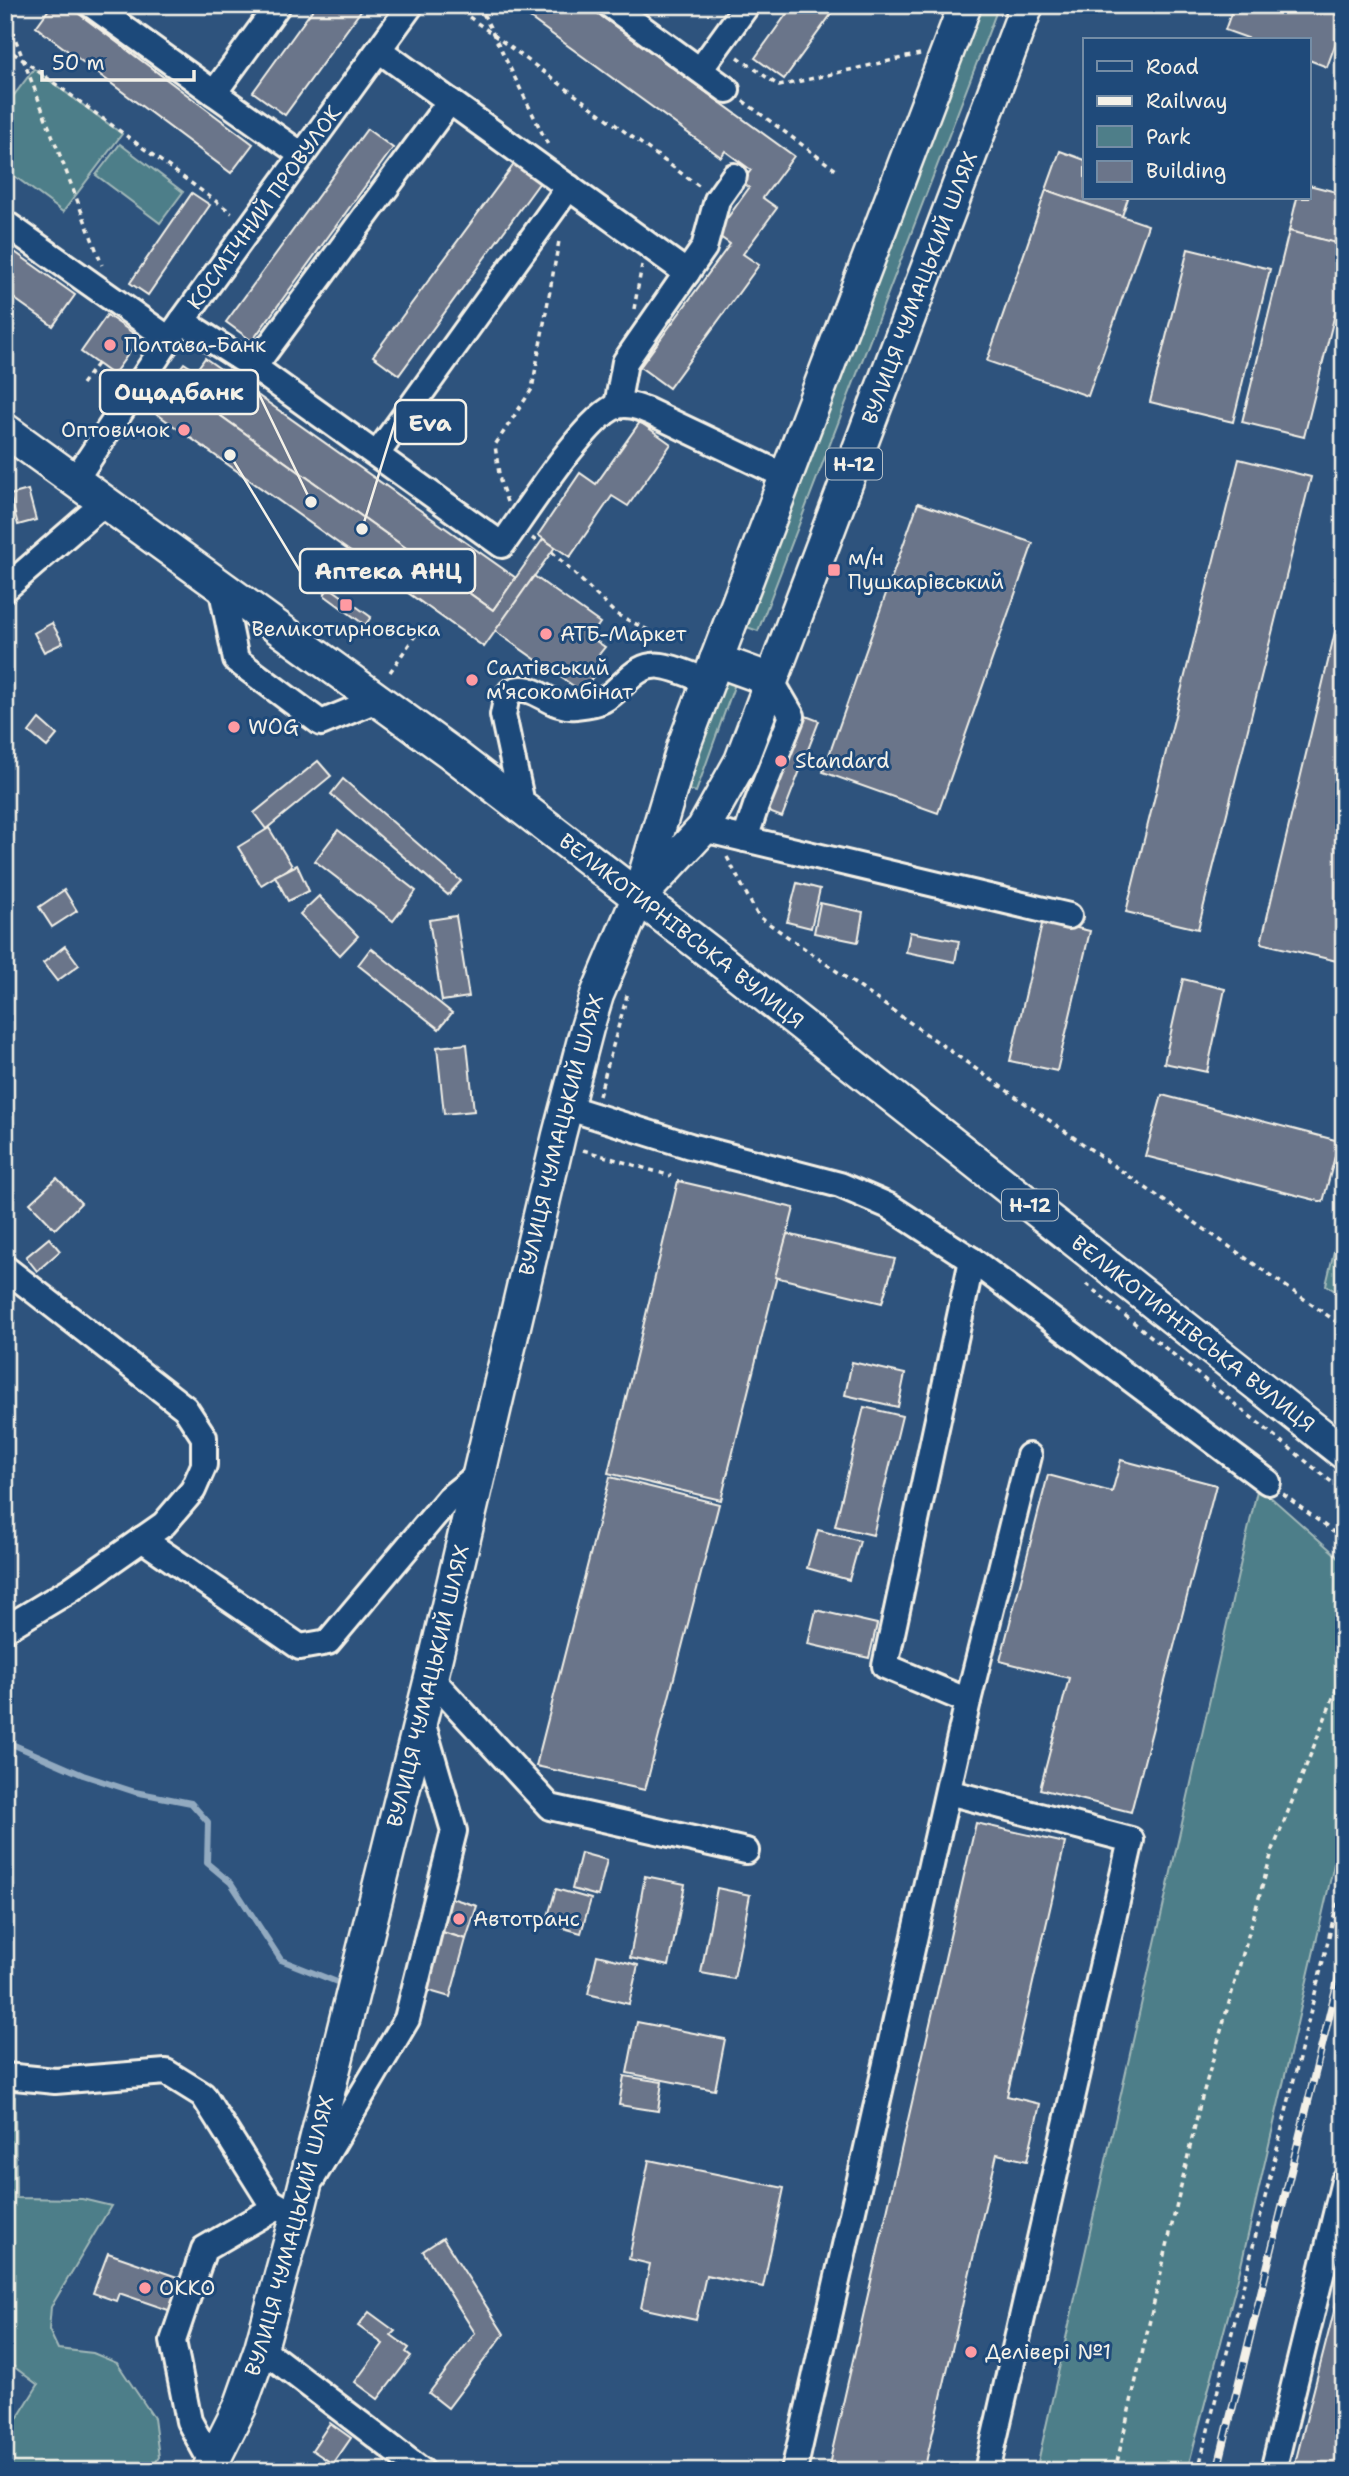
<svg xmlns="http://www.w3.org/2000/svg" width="1349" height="2476" font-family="'Shantell Sans',sans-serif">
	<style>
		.green { fill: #4e7e89; stroke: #a1b8b8; stroke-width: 2 }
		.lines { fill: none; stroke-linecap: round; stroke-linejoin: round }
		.stream { stroke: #92aac0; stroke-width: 6 }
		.building { fill: #6b758a; stroke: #f4f1e8; stroke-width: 2 }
		.minor-casing { stroke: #f4f1e8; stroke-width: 30 }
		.major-casing { stroke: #f4f1e8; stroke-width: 37 }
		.path { stroke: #f4f1e8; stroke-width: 3.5; stroke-dasharray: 5 5; stroke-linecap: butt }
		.minor { stroke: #1f4a7a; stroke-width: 24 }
		.major { stroke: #1f4a7a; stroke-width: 32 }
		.rail-casing { stroke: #f4f1e8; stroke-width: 8 }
		.rail { stroke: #1f4a7a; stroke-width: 5; stroke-dasharray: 16; stroke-linecap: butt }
		.poi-dot { fill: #ff9aa2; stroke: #1f4a7a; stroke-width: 2.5 }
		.labels { text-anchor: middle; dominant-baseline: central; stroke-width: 6; stroke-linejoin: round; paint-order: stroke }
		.shield { fill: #1f4a7a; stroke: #b4bfc7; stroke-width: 2 }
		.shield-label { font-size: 19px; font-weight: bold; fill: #f4f1e8 }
		.street-label { font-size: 21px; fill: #f4f1e8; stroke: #1f4a7a }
		.poi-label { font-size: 21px; fill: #f4f1e8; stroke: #1f4a7a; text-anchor: start }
		.leader { fill: none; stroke: #f4f1e8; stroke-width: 2.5 }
		.callout-dot { fill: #f4f1e8; stroke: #1f4a7a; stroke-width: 2.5 }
		.callout { fill: #1f4a7a; stroke: #f4f1e8; stroke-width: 2.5 }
		.callout-label { font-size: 23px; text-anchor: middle; font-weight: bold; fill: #f4f1e8 }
	</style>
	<rect width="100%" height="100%" fill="#2e537d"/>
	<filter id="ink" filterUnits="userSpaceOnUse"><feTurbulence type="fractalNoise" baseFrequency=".0143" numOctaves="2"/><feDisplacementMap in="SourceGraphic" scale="14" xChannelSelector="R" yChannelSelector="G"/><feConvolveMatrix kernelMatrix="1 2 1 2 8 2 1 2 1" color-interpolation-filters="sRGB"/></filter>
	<g filter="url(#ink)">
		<g class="green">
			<path d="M979,5H999L758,631L741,625Z"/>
			<path d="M34,69L122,134L63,212L5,169V107Z"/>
			<path d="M120,144L183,192L160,223L96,175Z"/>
			<path d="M723,673L737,678L696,792L682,788Z"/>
			<path d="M1344,1209V1297L1326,1285Z"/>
			<path d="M1258,1486L1344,1562V1821L1239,2274L1187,2471H1036Z"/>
			<path d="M15,2097L16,2198L82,2199L111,2206L51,2307L49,2330L58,2349L93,2353L117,2363L154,2418L159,2457L150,2471H5V2438L38,2385L5,2360V2100Z"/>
		</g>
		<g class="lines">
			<path class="stream" d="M5,1741L83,1775L135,1792L191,1803L208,1822L207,1863L231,1883L281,1960L337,1982"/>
		</g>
		<g class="building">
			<path d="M52,5H67L253,144L231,173L36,27Z"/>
			<path d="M316,5H365L285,115L253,92Z"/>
			<path d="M512,5H586L794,156L763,198L777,208L743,254L759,265L669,388L640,367L730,244L716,234L749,188L742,182L751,170L725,151L721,157Z"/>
			<path d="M793,5H838L784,79L755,58Z"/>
			<path d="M1234,5H1344V20L1327,67L1309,60V40H1253L1225,30Z"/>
			<path d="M367,129L393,148L252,341L226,322Z"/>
			<path d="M1060,151L1085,160V198H1128L1122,216L1046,190Z"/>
			<path d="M515,163L540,182L399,375L373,356Z"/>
			<path d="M1309,185L1344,194V245L1289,231L1297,198H1309Z"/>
			<path d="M1046,190L1148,225L1088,396L987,361Z"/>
			<path d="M192,193L210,205L148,295L130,283Z"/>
			<path d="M1289,231L1344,245V278L1304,437L1242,422Z"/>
			<path d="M5,245L75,295L53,326L5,292Z"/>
			<path d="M1188,249L1270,269L1233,422L1150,402Z"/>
			<path d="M107,315L140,338L113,375L81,352Z"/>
			<path d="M205,358L516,578L493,610L183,389Z"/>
			<path d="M184,363L196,371L183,389L493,610L543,539L555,547L484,647L150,409Z"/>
			<path d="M640,422L671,444L628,506L612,496L570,557L538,535L580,473L596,484Z"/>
			<path d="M1239,459L1311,477L1198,929L1126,912Z"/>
			<path d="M28,490L36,520L18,525L10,495Z"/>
			<path d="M918,503L1033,543L938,813L823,772Z"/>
			<path d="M534,576L600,623L590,637L605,647L597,657L604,661L582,692L495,631Z"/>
			<path d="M329,587L371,617L365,625L324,595Z"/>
			<path d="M1344,594V949L1341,962L1261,943Z"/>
			<path d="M52,623L63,643L44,652L34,633Z"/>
			<path d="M780,706L819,721L782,817L743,802Z"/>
			<path d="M39,719L57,735L47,747L29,732Z"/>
			<path d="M318,761L331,776L266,829L254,813Z"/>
			<path d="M343,779L461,881L448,895L331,794Z"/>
			<path d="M269,828L292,866L261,885L238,847Z"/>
			<path d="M338,830L416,891L393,921L315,861Z"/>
			<path d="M297,865L309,891L288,901L275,876Z"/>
			<path d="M797,883L820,889L811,928L787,922Z"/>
			<path d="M64,890L77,911L52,927L39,907Z"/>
			<path d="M319,896L358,936L340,955L300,914Z"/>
			<path d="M820,903L863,912L858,942L814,933Z"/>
			<path d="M456,916L469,997L442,1001L429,920Z"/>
			<path d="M1043,920L1090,931L1057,1071L1010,1061Z"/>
			<path d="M910,932L959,941L955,962L906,952Z"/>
			<path d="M65,946L79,965L57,981L43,963Z"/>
			<path d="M371,948L452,1013L439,1029L358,965Z"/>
			<path d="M1183,979L1225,989L1207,1072L1164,1063Z"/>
			<path d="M467,1044L474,1111L444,1114L437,1047Z"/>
			<path d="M1162,1095L1339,1141L1323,1202L1145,1156Z"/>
			<path d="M57,1178L81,1203L55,1229L30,1203Z"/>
			<path d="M678,1181L794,1208L721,1500L608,1473Z"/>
			<path d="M787,1234L895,1259L882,1303L775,1277Z"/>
			<path d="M49,1238L60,1251L37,1271L26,1257Z"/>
			<path d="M5,1314L15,1321L5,1336Z"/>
			<path d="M852,1362L905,1374L898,1407L845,1395Z"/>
			<path d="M864,1407L902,1416L873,1535L835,1526Z"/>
			<path d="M1121,1460L1216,1485L1131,1812L1040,1789L1069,1678L1000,1661L1048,1475L1112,1492Z"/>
			<path d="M610,1477L719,1504L645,1790L536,1766Z"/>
			<path d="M818,1530L860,1541L849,1580L807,1568Z"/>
			<path d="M816,1610L877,1624L869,1658L808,1644Z"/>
			<path d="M976,1823L1065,1843L1007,2096L1040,2104L1027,2161L997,2154L924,2471H834L828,2469Z"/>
			<path d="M581,1853L607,1860L598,1896L572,1889Z"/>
			<path d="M645,1876L685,1884L669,1966L630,1958Z"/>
			<path d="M717,1888L750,1895L734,1979L701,1973Z"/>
			<path d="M556,1889L591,1899L581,1933L546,1923Z"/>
			<path d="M451,1898L477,1906L466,1939L442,1932Z"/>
			<path d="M442,1932L466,1939L450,1997L402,1983L410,1956L432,1963Z"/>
			<path d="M597,1955L638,1965L629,2004L588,1994Z"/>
			<path d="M637,2022L725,2039L715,2090L627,2073Z"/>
			<path d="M624,2076L662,2082L658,2111L619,2105Z"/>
			<path d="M649,2160L784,2188L763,2287L706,2275L696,2320L641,2308L650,2264L629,2259Z"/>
			<path d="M443,2238L504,2334L448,2408L429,2393L475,2333L423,2251Z"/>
			<path d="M108,2253L186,2280L174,2312L119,2293L116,2301L93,2293Z"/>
			<path d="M1341,2284L1344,2285V2471H1293Z"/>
			<path d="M369,2312L395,2331L391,2335L409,2348L406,2352L411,2356L378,2399L355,2382L383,2344L358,2326Z"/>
			<path d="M330,2423L351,2438L333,2464L312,2450Z"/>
		</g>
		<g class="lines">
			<defs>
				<g id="minor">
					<path d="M92,5L214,93"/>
					<path d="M278,5L214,93L302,155"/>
					<path d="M610,5L727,90"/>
					<path d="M379,50L687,273"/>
					<path d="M700,70L747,5"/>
					<path d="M5,223L169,339"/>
					<path d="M182,321L254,367L502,545C524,515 586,416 617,406C628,403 638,407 648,411L787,477"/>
					<path d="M254,367L450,101"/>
					<path d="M617,406L625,362L704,248L717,200L734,176"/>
					<path d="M377,454L569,187"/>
					<path id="s1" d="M75,480L169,339L411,5"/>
					<path d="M221,586L236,660L321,723L379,699"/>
					<path d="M5,589L105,502"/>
					<path d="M523,808L503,715L506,700L510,692C535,680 547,709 576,706C585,705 595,704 603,700C624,689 634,662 662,666C677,668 694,676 708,682"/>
					<path d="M703,829L1069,916"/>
					<path d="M745,839L756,806L792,716L771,680"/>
					<path d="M566,1107L690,1146L840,1185L889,1206L972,1260L1268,1482"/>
					<path d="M5,1268L185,1408L204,1437V1465L193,1490L164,1524L70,1590L5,1629"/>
					<path d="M142,1539L300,1647L328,1642L449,1498L480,1473"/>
					<path d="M431,1678L550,1807L746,1851"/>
					<path d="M968,1701L1029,1456"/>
					<path d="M948,1792L1131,1840L987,2471"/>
					<path d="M5,2076L55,2081L166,2072L203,2095L269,2200L297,2217"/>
					<path d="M313,2177L407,2019L454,1831L421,1718"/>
					<path d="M261,2348L422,2471"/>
					<path d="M212,2463L189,2421L173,2341L204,2249L278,2206"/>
					<path d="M794,2471L968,1701L885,1666L972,1260"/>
					<path d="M1273,2471L1344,2181"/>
				</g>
				<g id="major">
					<path id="s2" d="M5,430L451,753L716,957L1344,1453"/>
					<path d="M716,660L771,680"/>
					<path id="s3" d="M644,892L703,829L741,761L1027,5"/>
					<path id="s4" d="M208,2471L240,2407L261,2348L297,2217L431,1678L559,1135L587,1028L597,995L638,898L684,745L965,5"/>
				</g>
			</defs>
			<use href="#minor" class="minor-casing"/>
			<use href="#major" class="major-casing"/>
			<g class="path">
				<path d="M453,5L700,187"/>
				<path d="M479,5L548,145"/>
				<path d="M5,12L102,265"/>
				<path d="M5,47L232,213"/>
				<path d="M738,57L779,86L920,54"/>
				<path d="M743,101L836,170"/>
				<path d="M634,309L642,265"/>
				<path d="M82,384L97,364"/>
				<path d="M507,502L500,481L495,445L532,389L559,241"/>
				<path d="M532,538L540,544"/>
				<path d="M552,552L616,614L658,635"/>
				<path d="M390,672L419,630"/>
				<path d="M727,857L758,916L1344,1327"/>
				<path d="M599,1096L628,992"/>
				<path d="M583,1150L671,1176"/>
				<path d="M1086,1284L1344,1492"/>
				<path d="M1283,1494L1344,1540"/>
				<path d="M1115,2471L1199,2108L1272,1852L1344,1670"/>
				<path d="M1198,2471L1344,1875"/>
			</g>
			<use href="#minor" class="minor"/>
			<use href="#major" class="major"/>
			<defs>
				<path id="rail" d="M1217,2471L1344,1956"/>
			</defs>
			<use href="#rail" class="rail-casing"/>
			<use href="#rail" class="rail"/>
		</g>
	</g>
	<g class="poi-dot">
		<circle cx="110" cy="345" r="7"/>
		<circle cx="184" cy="430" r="7"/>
		<rect x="827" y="563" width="14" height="14" rx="3.5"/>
		<rect x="339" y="598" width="14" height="14" rx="3.5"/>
		<circle cx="546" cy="634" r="7"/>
		<circle cx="472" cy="680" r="7"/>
		<circle cx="234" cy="727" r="7"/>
		<circle cx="781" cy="761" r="7"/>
		<circle cx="459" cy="1919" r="7"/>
		<circle cx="145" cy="2288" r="7"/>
		<circle cx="971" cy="2352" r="7"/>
	</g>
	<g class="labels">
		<g class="shield">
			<rect x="826" y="448.5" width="56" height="31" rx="5"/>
			<rect x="1002" y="1189.5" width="56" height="31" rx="5"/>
		</g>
		<g class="shield-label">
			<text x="854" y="464">Н-12</text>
			<text x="1030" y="1205">Н-12</text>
		</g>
		<g class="street-label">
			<text stroke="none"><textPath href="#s1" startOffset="332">КОСМІЧНИЙ ПРОВУЛОК</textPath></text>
			<text stroke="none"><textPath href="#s3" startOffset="670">ВУЛИЦЯ ЧУМАЦЬКИЙ ШЛЯХ</textPath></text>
			<text stroke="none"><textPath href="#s2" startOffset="842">ВЕЛИКОТИРНІВСЬКА ВУЛИЦЯ</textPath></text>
			<text stroke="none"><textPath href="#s4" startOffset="1384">ВУЛИЦЯ ЧУМАЦЬКИЙ ШЛЯХ</textPath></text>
			<text stroke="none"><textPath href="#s2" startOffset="1493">ВЕЛИКОТИРНІВСЬКА ВУЛИЦЯ</textPath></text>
			<text stroke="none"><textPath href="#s4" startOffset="817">ВУЛИЦЯ ЧУМАЦЬКИЙ ШЛЯХ</textPath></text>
			<text stroke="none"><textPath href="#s4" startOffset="250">ВУЛИЦЯ ЧУМАЦЬКИЙ ШЛЯХ</textPath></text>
		</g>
		<g class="poi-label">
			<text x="124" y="345">Полтава-Банк</text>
			<text x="170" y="430" text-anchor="end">Оптовичок</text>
			<text x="848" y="558">м/н<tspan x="848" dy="24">Пушкарівський</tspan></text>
			<text x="346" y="629" text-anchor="middle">Великотирновська</text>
			<text x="560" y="634">АТБ-Маркет</text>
			<text x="486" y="668">Салтівський<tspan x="486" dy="24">м'ясокомбінат</tspan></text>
			<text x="248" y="727">WOG</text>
			<text x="795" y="761">Standard</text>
			<text x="473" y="1919">Автотранс</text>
			<text x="159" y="2288">ОККО</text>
			<text x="985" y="2352">Делівері №1</text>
		</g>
	</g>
	<path class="leader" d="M311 502L258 392M362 529L395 422M230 455L300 571"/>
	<g class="callout-dot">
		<circle cx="311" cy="502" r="7"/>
		<circle cx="362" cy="529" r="7"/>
		<circle cx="230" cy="455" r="7"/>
	</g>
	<g class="callout">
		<rect x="100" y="370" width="158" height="44" rx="7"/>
		<rect x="395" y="400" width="71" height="44" rx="7"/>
		<rect x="300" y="549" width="175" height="44" rx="7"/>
	</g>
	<g class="callout-label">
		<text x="179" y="400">Ощадбанк</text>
		<text x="430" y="431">Eva</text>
		<text x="388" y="579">Аптека АНЦ</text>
	</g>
	<rect width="1349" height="2476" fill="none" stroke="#1f4a7a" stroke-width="28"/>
	<rect x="14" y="14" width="1321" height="2448" fill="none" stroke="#f4f1e8" stroke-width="2.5" filter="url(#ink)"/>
	<rect x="1083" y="38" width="228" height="161" fill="#1f4a7a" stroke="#748da6" stroke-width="2"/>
	<rect x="1097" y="61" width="35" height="10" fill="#1f4a7a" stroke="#748da6" stroke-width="2"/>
	<text x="1146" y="74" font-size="21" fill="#f4f1e8">Road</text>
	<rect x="1097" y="96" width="35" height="10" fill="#f4f1e8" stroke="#748da6" stroke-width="2"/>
	<text x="1146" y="108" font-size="21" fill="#f4f1e8">Railway</text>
	<rect x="1097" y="126" width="35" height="21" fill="#4e7e89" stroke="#748da6" stroke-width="2"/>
	<text x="1146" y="144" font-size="21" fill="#f4f1e8">Park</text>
	<rect x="1097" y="161" width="35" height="21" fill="#6b758a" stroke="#748da6" stroke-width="2"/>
	<text x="1146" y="178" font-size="21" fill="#f4f1e8">Building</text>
	<path d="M42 70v10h152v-10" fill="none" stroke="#f4f1e8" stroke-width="3.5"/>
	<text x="52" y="70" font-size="21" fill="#f4f1e8" stroke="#1f4a7a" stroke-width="5" paint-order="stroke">50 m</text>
</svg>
